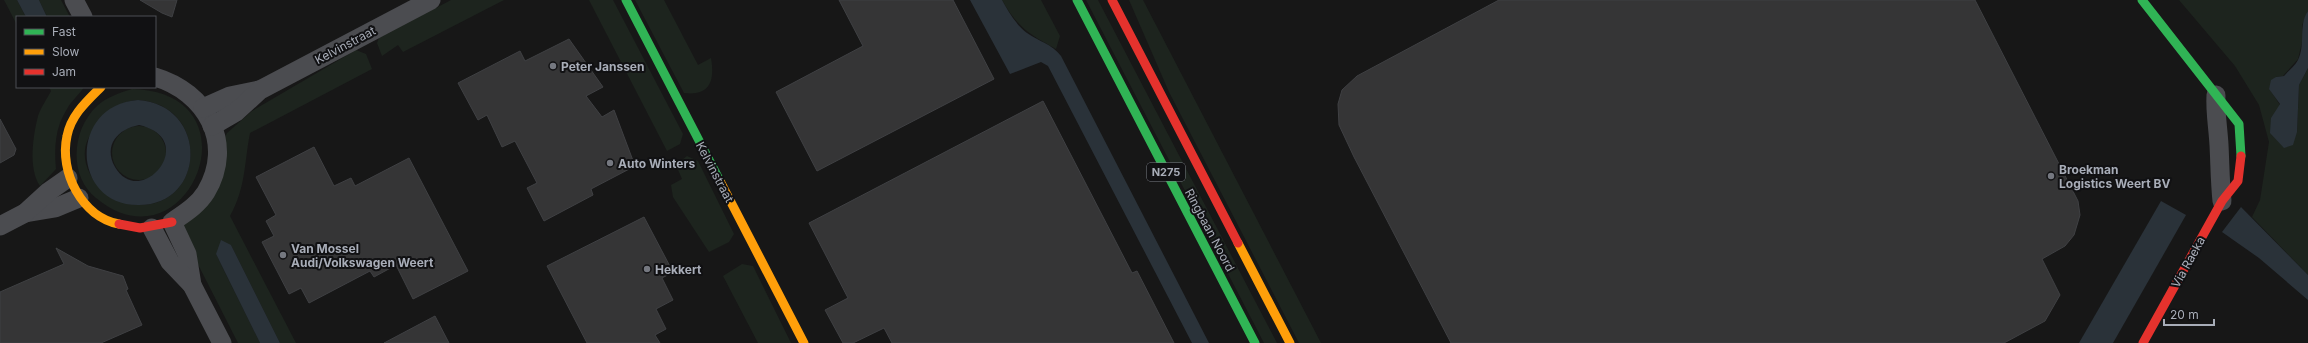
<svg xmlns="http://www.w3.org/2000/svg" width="2308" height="343" font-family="Inter,sans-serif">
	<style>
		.green { fill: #1d241e; fill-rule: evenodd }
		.water { fill: #2a3239; fill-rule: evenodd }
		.building { fill: #353536; stroke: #3f4043 }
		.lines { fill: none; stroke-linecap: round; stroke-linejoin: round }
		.street { stroke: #4b4c50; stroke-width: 19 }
		.fast { stroke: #30b455; stroke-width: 9 }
		.slow { stroke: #ff9f0a; stroke-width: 9 }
		.jam { stroke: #e5322d; stroke-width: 9 }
		.poi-dot { fill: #757880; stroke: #111113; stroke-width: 1.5 }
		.labels { text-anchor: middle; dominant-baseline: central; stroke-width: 4; stroke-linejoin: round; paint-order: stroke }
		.shield { fill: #111113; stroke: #7b7e86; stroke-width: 1 }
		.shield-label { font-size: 11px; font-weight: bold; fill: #a8adb8 }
		.street-label { font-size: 12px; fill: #a8adb8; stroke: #111113 }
		.poi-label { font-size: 12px; font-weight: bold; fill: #a8adb8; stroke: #111113; text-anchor: start }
	</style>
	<rect width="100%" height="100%" fill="#171717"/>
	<g class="green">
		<path d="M4,0H17L26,17H17V25Z"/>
		<path d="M39,0H61L70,17H47Z"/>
		<path d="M451,0H504L403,52L398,45L382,56L377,43L379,38Z"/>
		<path d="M589,0H613L683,134L680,144L667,151Z"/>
		<path d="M635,0H664L698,65L711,58C715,81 710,96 684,93Z"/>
		<path d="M1002,0H1041L1060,36L1056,49C1030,35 1017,27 1002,0Z"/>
		<path d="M1086,0H1098L1277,343H1264Z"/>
		<path d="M1129,0H1143L1321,343H1299L1169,92Z"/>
		<path d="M2179,0H2308V11L2302,25L2303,38L2298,59L2283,76L2276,77L2269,88L2297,132L2299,85L2308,68V275L2252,217L2260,200L2269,142L2259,105L2235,66Z"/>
		<path d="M356,50L366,54L372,69L250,133C244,164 246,187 230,216L296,343H280L231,245L216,254L260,343H238L179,227L227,133L252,111Z"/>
		<path d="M49,87H84C79,95 71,101 67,109C55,127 54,148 56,169L40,186C28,168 33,136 38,116C41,107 47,99 51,91Z"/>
		<path d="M132,89C262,92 188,274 96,198C68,176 72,129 97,106C107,97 119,93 132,89ZM138,100C211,105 205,208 137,205C108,204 74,170 88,139C91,132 101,125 106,119C116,107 122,101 138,100Z"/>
		<circle cx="139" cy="153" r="27"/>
		<path d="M687,156L698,161L734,234L729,242L709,252L673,197L671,185L682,179L676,165Z"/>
		<path d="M742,264L753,266L791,343H758L723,276Z"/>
	</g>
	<g class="water">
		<path d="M17,0H39L47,17H26Z"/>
		<path d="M970,0H1002C1008,11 1016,25 1027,33C1038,41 1052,44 1061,56L1209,343H1192L1048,66L1041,62L1010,74Z"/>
		<path d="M2308,11V68L2299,85L2297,132L2293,145L2284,148L2270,133L2271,118L2280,104L2269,89L2271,80L2276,77L2284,76C2288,71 2295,66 2298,60C2306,44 2298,25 2308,11Z"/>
		<path d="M138,100C209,105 207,205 139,205C71,206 68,105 138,100ZM139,125C201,139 141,211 115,167C103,145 118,129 139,125Z"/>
		<path d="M2161,201L2186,215L2113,343H2079Z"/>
		<path d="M2241,207L2308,275V300L2259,258L2222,232Z"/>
		<path d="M221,240L231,245L280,343H260L216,254Z"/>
	</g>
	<g class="building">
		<path d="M140,0H177L172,17L162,13Z"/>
		<path d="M839,0H953L994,79L817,171L776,92L863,46Z"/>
		<path d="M1499,0H1975L2078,201L2080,215L2074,235L2065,246L2042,259L2060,295L2045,321L2004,343H1451L1354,157L1339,125L1338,104L1342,90L1357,76Z"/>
		<path d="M569,39L603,87L586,96L602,117L614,110L635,166L591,189L593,195L544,221L527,188L537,183L515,141L502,147L487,115L478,120L458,83L520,51L525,61Z"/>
		<path d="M1043,101L1132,273L1137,271L1174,343H892L884,328L853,343H843L825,310L848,298L809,223Z"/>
		<path d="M0,119L16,149L14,155L0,163Z"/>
		<path d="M314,147L334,186L351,178L355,186L409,158L468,271L413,299L396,265L374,277L370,271L309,303L301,288L289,294L262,242L274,236L266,221L276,215L256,177Z"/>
		<path d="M644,217L673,272L662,278L673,300L656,309L666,329L655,335L660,343H587L547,266Z"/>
		<path d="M56,248L88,266L123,276L128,289L126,290L142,325L101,343H0V292L64,264Z"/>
		<path d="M435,316L449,343H384Z"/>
	</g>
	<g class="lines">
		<g class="street">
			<path d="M74,0L83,17"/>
			<path d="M155,77C206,92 235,143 206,192C198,205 185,213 172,222L187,254L192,285"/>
			<path d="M2216,95C2215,112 2218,127 2219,145C2220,164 2220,182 2222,201"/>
			<path d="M203,108L230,96L259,90"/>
			<path d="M212,126L236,112L260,90L431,0"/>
			<path d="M25,213L55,208L79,198"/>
			<path d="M0,226L25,213L48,192L68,178"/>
			<path d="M152,228L170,262L192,285L222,343"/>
		</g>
		<g class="fast">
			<path d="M626,0L720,181"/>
			<path d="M1077,0L1255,343"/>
			<path d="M2142,0L2239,124L2241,156"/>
		</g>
		<g class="slow">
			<path d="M101,87C87,101 71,115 67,136C59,172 82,217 119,224"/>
			<path d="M720,181L804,343"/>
			<path d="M1238,243L1290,343"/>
		</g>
		<g class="jam">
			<path d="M1112,0L1238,243"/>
			<path d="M119,224L140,228L172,222"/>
			<path d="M2143,343L2222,201L2238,181L2241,156"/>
		</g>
	</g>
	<g class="poi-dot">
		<circle cx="553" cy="66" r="4"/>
		<circle cx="610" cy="163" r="4"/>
		<circle cx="2051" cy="176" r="4"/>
		<circle cx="283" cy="255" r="4"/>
		<circle cx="647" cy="269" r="4"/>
	</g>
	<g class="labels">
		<rect class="shield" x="1147" y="163" width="38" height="18" rx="3"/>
		<g class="shield-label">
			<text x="1166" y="172">N275</text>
		</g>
		<g class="street-label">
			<text transform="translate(345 45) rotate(-28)">Kelvinstraat</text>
			<text transform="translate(715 172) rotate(62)">Kelvinstraat</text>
			<text transform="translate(1210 230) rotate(62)">Ringbaan Noord</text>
			<text transform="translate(2188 262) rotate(-61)">Via Raeka</text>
		</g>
		<g class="poi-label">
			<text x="561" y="66">Peter Janssen</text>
			<text x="618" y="163">Auto Winters</text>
			<text x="2059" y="169">Broekman<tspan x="2059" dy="14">Logistics Weert BV</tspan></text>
			<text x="291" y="248">Van Mossel<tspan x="291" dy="14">Audi/Volkswagen Weert</tspan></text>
			<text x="655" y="269">Hekkert</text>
		</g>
	</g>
	<rect x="16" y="16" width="140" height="72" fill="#111113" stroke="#4d4f55"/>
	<rect x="24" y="29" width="20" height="6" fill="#30b455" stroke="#4d4f55"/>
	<text x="52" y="36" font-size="12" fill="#a8adb8">Fast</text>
	<rect x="24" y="49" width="20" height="6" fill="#ff9f0a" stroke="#4d4f55"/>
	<text x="52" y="56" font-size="12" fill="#a8adb8">Slow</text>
	<rect x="24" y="69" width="20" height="6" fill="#e5322d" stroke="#4d4f55"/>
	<text x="52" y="76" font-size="12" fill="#a8adb8">Jam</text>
	<path d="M2164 319v6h50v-6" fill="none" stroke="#a8adb8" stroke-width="2"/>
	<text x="2170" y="319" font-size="12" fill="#a8adb8" stroke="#111113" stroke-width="3" paint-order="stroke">20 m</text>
</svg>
